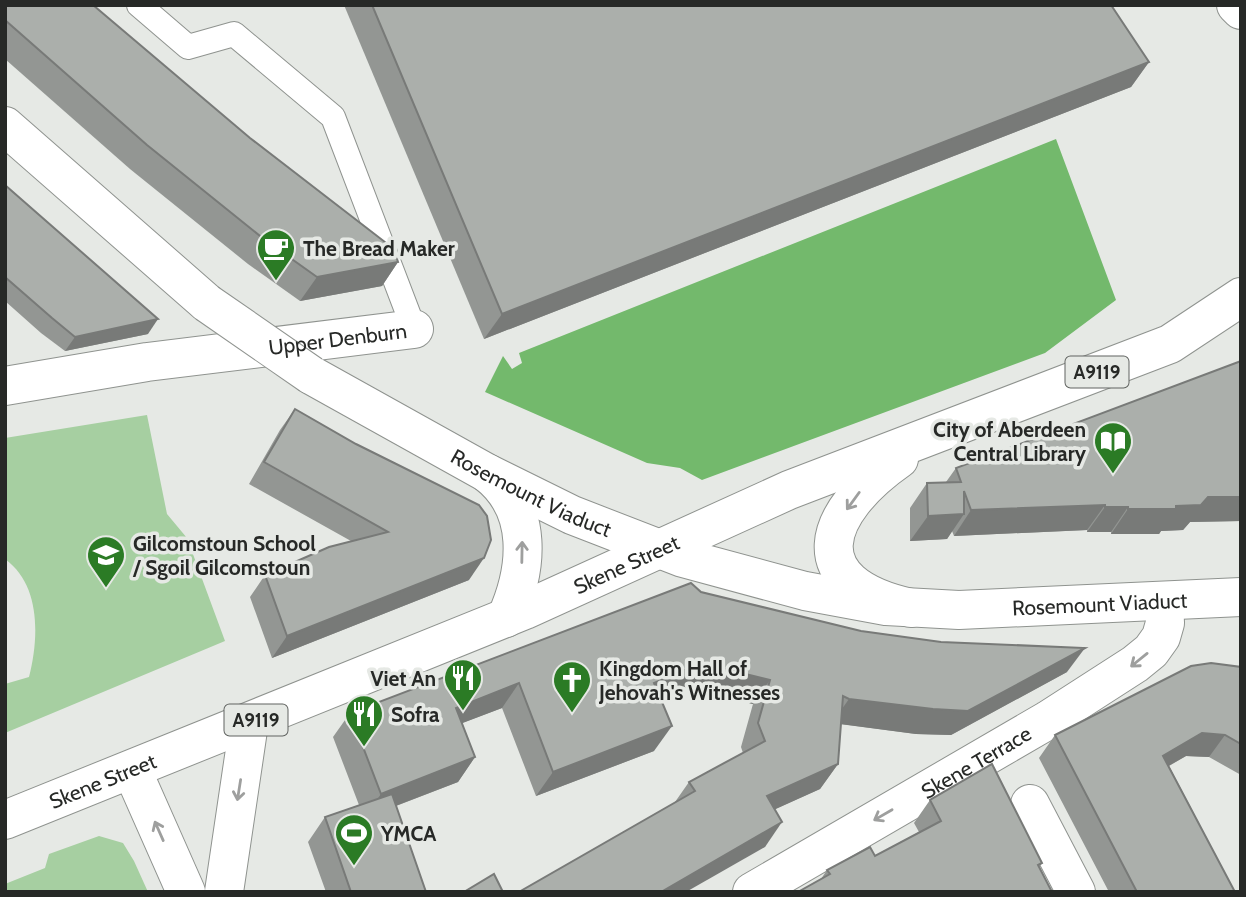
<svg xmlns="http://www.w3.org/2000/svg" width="1246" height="897" font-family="Cabin,sans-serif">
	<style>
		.green { fill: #a6cfa1 }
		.forest { fill: #73b96c }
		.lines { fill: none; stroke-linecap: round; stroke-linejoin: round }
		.service-casing { stroke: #8f938f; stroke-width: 26 }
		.minor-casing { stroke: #8f938f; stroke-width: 40 }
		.tertiary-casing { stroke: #8f938f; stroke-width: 40 }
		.primary-casing { stroke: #8f938f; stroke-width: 40 }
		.service { stroke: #fff; stroke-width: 24 }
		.minor { stroke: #fff; stroke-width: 38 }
		.tertiary { stroke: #fff; stroke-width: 38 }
		.primary { stroke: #fff; stroke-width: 38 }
		.tertiary-bridge-casing { stroke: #8f938f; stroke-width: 40; stroke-linecap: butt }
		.tertiary-bridge { stroke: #fff; stroke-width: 38 }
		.wall { fill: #939693 }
		.shaded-wall { fill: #787a78 }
		.building { fill: #abafab; stroke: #787a78; stroke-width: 2 }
		.oneway { stroke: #9e9f9e }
		.labels { text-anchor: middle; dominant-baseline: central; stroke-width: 7; stroke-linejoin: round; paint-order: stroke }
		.shield { fill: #e6e9e5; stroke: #606360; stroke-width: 2 }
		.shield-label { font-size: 19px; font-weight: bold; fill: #272927 }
		.poi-label { font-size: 21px; font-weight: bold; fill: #272927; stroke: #e6e9e5; text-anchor: start }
		.street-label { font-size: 21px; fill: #272927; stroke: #e6e9e5 }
	</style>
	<rect width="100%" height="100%" fill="#e6e9e5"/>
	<g class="green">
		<path d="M147,415L167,514L187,538L225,641L5,733V684L29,677C39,638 41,585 5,559V438Z"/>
		<path d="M99,836L123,843L134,861L148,892H5V884L45,868L49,854Z"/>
	</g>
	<path class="forest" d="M1056,139L1116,300L1045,353L702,480L680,468L647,463L485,392L503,356L512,369L522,363L519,353Z"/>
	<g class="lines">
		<defs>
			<path id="service" d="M139,5L188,47L234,34L333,117L414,329"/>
			<g id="minor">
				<path d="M1236,5L1241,10"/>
				<path id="s1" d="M5,386L147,362L414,329"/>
				<path d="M132,770L186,892"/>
				<path d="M1030,804L1076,892"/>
				<path d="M224,892L249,723"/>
				<path id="s2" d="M752,892L1048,720L1135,664L1151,651L1161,637L1165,623L1164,601"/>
			</g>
			<g id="tertiary">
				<path d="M5,126L207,303"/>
				<path id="s3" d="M311,375L487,473L572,515L683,558L805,591L886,606L959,610L1241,597"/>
			</g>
			<g id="primary">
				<path d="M899,459C822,513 798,583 911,608"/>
				<path d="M487,473C534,509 528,569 506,618"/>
				<path id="s4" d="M5,820L525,610L789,490L1170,344L1241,297"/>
			</g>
		</defs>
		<use href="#service" class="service-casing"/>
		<use href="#minor" class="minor-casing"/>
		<use href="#tertiary" class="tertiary-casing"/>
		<use href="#primary" class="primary-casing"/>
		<use href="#service" class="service"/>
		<use href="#minor" class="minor"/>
		<use href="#tertiary" class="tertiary"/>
		<use href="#primary" class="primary"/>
		<defs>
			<path id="tertiary-bridge" d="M207,303L311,375"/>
		</defs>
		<use href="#tertiary-bridge" class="tertiary-bridge-casing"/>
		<use href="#tertiary-bridge" class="tertiary-bridge"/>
	</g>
	<g class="wall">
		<path d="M5,5L250,138L398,262L382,286L300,301L248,264L130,169L5,59Z"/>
		<path d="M344,5H1111L1149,62L1131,87L484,339Z"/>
		<path d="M5,185L148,334L65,351L41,333L5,301Z"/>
		<path d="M1241,361V521L1190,522L1183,530L1161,531L1159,534H1111V532H1087V530L954,536L952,531L947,539L910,541V508L927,483L946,482L956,468Z"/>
		<path d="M295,409L469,580L272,658L250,597L265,575L351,541L249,484L280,430Z"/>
		<path d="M701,592L861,631L1067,672L951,735L916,734L841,724L838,764L820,789L775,809L765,847L675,802L689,782L743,753L741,747L753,704L684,687L660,697L654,751L536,796L502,708L462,723L475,757L458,782L396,806L426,892H326L308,842L325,817L359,805L333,737L350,713Z"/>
		<path d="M1241,667V775L1209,757L1186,756L1169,766L1235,892H1109L1039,758L1055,735Z"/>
		<path d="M930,800L1042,863L1039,867L821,879L827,870L875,856L919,832L914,823Z"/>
	</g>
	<g class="shaded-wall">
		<path d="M1149,62L1131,87L484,339L502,314Z"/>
		<path d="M398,262L382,286L300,301L317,277Z"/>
		<path d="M158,319L148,334L65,351L75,337Z"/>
		<path d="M1208,497H1241V521L1190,522L1183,530L1161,531L1159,534H1111L1128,509L1176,506Z"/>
		<path d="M1105,505L1087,530L954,536L971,510Z"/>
		<path d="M1105,507H1128L1111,532H1087Z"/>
		<path d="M964,514L947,539L910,541L928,516Z"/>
		<path d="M484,558L469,580L272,658L287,636Z"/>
		<path d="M1085,648L1067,672L951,735L916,734L832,723L849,699Z"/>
		<path d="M701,663L770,680L753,704L684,687L637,707L654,683Z"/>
		<path d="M519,683L502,708L439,732L456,708Z"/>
		<path d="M672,726L654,751L536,796L553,772Z"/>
		<path d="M1202,733L1225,735L1209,757L1186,756L1147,778L1163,756Z"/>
		<path d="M475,757L458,782L364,818L381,794Z"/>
		<path d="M838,764L820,789L749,821L767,796Z"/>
		<path d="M782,822L765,847L686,892H661Z"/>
	</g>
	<g class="building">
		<path d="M5,5H93L250,138L394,249L398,262L317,277L265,240L147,145L5,20Z"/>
		<path d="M372,5H1111L1149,62L502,314Z"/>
		<path d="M5,185L158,319L75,337L52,318L5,277Z"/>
		<path d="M1241,361V497H1208L1201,505L1176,506V509H1128V507H1105V505L971,510L964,491V514L928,516L927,483L961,482L956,468Z"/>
		<path d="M295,409L356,444L479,505L487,516L491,540L484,558L287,636L265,575L329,547L388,532L264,462Z"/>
		<path d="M691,583L701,592L861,631L941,642L1085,648L968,711L933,709L849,699L843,696L838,764L767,796L782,822L661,892H519L695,791L689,782L765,741L758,723L770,680L701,663L654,683L672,726L553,772L519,683L456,708L475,757L381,794L350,713Z"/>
		<path d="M1211,663L1241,667V744L1225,735L1202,733L1163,756L1235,892H1137L1055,735L1191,666Z"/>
		<path d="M992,764L1042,863L1038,865L1052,892H798L830,874L827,870L870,847L875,856L941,821L930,800Z"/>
		<path d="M392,794L426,892H351L325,817Z"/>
		<path d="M494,874L503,892H464Z"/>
	</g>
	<defs><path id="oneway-shaft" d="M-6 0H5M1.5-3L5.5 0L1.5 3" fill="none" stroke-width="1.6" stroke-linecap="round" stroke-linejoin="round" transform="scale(1.75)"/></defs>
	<g class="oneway">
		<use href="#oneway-shaft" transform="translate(853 501) rotate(126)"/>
		<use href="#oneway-shaft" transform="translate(522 552) rotate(-89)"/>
		<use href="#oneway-shaft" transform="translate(1139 660) rotate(141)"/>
		<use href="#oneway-shaft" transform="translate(239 790) rotate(99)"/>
		<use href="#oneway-shaft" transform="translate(883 815) rotate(150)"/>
		<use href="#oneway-shaft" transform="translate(159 831) rotate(-114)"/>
	</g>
	<defs>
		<symbol id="cafe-pin" viewBox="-11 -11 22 30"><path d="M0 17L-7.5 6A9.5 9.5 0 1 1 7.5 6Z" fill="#2b7b25" stroke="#e6e9e5"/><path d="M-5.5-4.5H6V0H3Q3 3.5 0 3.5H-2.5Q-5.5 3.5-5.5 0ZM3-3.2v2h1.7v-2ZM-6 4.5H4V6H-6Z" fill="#fff"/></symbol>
		<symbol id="library-pin" viewBox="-11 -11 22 30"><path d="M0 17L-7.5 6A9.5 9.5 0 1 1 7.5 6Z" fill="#2b7b25" stroke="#e6e9e5"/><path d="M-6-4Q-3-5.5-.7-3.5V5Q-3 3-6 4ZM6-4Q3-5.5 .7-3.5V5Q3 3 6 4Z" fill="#fff"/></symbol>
		<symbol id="school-pin" viewBox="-11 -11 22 30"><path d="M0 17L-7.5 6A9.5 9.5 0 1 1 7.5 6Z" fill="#2b7b25" stroke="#e6e9e5"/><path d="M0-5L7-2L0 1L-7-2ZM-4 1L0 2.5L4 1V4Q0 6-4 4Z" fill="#fff"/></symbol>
		<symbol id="restaurant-pin" viewBox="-11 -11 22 30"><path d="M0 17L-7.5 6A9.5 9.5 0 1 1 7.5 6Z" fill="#2b7b25" stroke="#e6e9e5"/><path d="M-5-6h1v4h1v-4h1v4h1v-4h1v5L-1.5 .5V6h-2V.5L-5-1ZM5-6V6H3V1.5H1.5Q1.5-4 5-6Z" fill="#fff"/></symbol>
		<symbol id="church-pin" viewBox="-11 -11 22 30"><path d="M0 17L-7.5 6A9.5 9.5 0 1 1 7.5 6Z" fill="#2b7b25" stroke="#e6e9e5"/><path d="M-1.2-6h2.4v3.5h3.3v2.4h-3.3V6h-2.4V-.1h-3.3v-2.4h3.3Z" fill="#fff"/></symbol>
		<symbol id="stadium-pin" viewBox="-11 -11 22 30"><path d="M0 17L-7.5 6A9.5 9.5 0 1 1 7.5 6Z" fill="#2b7b25" stroke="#e6e9e5"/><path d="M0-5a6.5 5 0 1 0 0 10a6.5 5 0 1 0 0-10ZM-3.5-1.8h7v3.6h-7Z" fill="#fff"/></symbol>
	</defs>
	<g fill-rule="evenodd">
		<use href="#cafe-pin" x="254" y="226" width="44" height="60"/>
		<use href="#library-pin" x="1091" y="419" width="44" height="60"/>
		<use href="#school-pin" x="84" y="533" width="44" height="60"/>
		<use href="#restaurant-pin" x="441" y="656" width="44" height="60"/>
		<use href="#church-pin" x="550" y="658" width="44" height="60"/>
		<use href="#restaurant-pin" x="342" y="692" width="44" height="60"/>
		<use href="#stadium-pin" x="332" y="811" width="44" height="60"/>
	</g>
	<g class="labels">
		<g class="shield">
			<rect x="1065.5" y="356.5" width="63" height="31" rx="5"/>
			<rect x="224.5" y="704.5" width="63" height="31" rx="5"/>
		</g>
		<g class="shield-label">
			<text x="1097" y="372">A9119</text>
			<text x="256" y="720">A9119</text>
		</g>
		<g class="poi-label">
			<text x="303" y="248">The Bread Maker</text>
			<text x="1086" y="429" text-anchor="end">City of Aberdeen<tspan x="1086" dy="24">Central Library</tspan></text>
			<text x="133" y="543">Gilcomstoun School<tspan x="133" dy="24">/ Sgoil Gilcomstoun</tspan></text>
			<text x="599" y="668">Kingdom Hall of<tspan x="599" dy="24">Jehovah's Witnesses</tspan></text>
			<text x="436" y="678" text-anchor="end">Viet An</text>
			<text x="391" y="714">Sofra</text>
			<text x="381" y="833">YMCA</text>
		</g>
		<g class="street-label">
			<text stroke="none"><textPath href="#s1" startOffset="336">Upper Denburn</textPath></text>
			<text stroke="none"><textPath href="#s3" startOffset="250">Rosemount Viaduct</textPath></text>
			<text stroke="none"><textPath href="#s4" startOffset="672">Skene Street</textPath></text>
			<text stroke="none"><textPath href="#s3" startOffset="838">Rosemount Viaduct</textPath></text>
			<text stroke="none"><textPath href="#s2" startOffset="259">Skene Terrace</textPath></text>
			<text stroke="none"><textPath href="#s4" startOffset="105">Skene Street</textPath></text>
		</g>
	</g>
	<rect width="1246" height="897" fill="none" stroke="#272927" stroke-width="14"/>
</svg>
